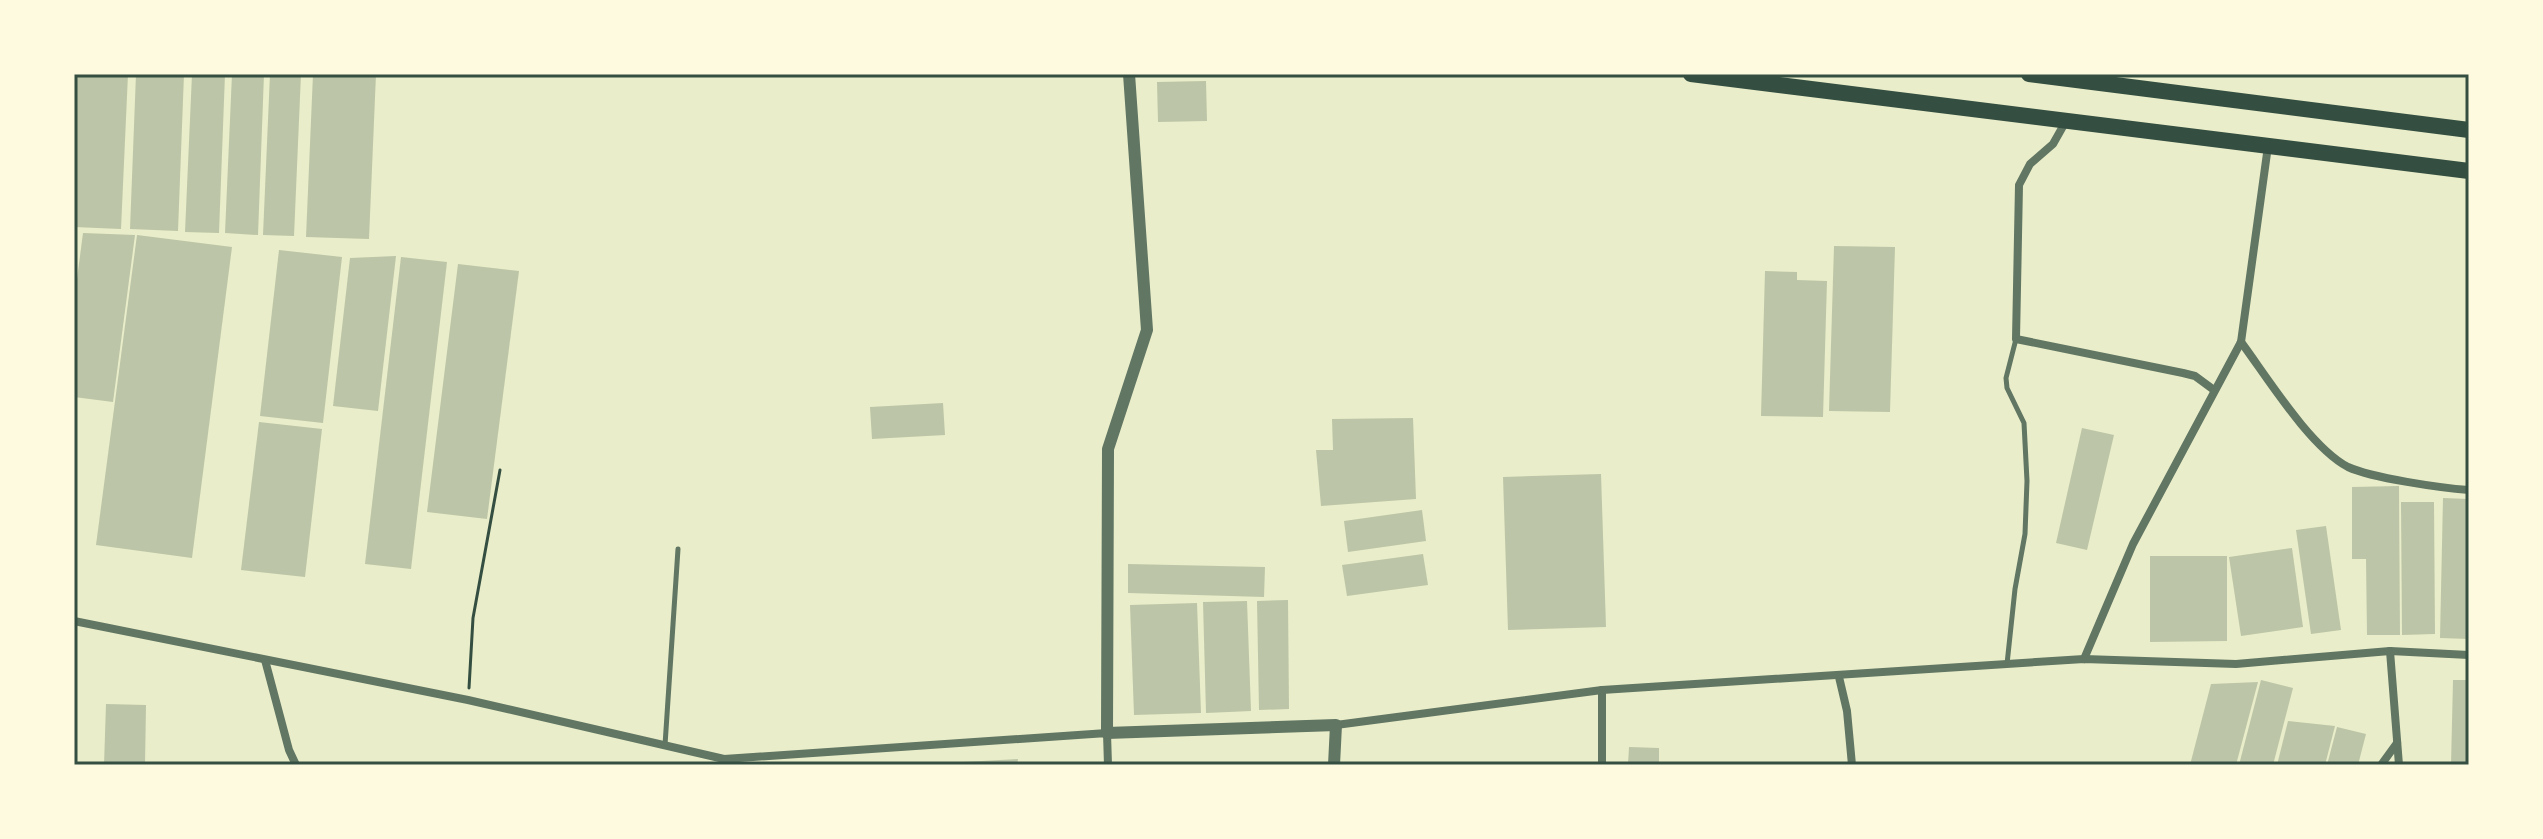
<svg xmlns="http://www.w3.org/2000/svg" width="2543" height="839" font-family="Lora,serif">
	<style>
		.building { fill: #bcc5a7 }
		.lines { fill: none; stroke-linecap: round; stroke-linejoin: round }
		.path { stroke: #344e41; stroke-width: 3 }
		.service { stroke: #617663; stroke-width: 5 }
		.minor { stroke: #617663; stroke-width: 8 }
		.tertiary { stroke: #617663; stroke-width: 12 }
		.trunk { stroke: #344e41; stroke-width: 16 }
		.neatline { fill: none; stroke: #344e41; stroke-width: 3 }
	</style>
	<rect width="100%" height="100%" fill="#e9edc9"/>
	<g class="building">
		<path d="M74,74H128L121,229L74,227Z"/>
		<path d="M136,74H184L178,231L130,229Z"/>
		<path d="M192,74H225L219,233L185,232Z"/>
		<path d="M232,74H264L258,235L225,233Z"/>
		<path d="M270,74H301L294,236L263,235Z"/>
		<path d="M313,74H376L369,239L306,237Z"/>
		<path d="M1206,81L1207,121L1158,122L1157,82Z"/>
		<path d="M83,233L135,235L113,402L74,397V302Z"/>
		<path d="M137,235L232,247L192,558L96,545Z"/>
		<path d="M1834,246L1895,247L1890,412L1829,411Z"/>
		<path d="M279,250L342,257L323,423L260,416Z"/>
		<path d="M396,256L378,411L333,406L350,258Z"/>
		<path d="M401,257L447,262L411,569L365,564Z"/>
		<path d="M458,264L519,271L487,519L427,512Z"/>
		<path d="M1765,271L1797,272V280L1827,281L1823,417L1761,416Z"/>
		<path d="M943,403L945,435L872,439L870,407Z"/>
		<path d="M1413,418L1416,499L1321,506L1316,450H1333L1332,419Z"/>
		<path d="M259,422L322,429L305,577L241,570Z"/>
		<path d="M2082,428L2114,435L2087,550L2056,543Z"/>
		<path d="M1601,474L1606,627L1508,630L1503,477Z"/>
		<path d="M2399,486L2400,635H2367L2366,559H2352V487Z"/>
		<path d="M2443,498L2469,499V639L2440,638Z"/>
		<path d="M2401,502H2434L2435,634L2402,635Z"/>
		<path d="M1422,510L1426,541L1348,552L1344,521Z"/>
		<path d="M2326,526L2341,630L2311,634L2296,530Z"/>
		<path d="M2292,548L2303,627L2241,636L2229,557Z"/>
		<path d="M1423,554L1428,585L1347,596L1342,565Z"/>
		<path d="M2150,556H2227V641L2150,642Z"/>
		<path d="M1128,564L1265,567L1264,597L1128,593Z"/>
		<path d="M1288,600L1289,709L1259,710L1257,601Z"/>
		<path d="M1247,601L1251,711L1206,713L1203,602Z"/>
		<path d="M1197,603L1201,713L1134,715L1130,605Z"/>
		<path d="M2261,680L2293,688L2273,765H2239Z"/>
		<path d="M2453,680H2469V765H2451Z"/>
		<path d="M2258,682L2236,765H2190L2211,684Z"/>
		<path d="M106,704L146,705L145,765H104Z"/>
		<path d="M2288,721L2335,726L2325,765H2277Z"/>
		<path d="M2337,727L2366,734L2358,765H2327Z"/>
		<path d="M1629,747L1659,748V765H1628Z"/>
		<path d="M1018,759L1017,765H946V763Z"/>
	</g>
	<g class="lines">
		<path class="path" d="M469,688L473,618L500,470"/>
		<g class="service">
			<path d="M2007,664L2015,589L2025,534L2027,481L2024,423L2007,388L2006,378L2016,339"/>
			<path d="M665,745L678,549"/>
		</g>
		<g class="minor">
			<path d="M2066,121L2053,144L2030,164L2019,185L2016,339L2183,373L2195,376L2214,390"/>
			<path d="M2241,342C2267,377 2310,447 2348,467C2372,478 2441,488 2469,490"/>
			<path d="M74,621L468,700L724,759L1107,733L1108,765"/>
			<path d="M2390,651L2399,765"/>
			<path d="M2084,659L2133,544L2241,342L2268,146"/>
			<path d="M265,660L289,750L296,765"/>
			<path d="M1839,677L1847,711L1852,765"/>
			<path d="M1602,690V765"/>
			<path d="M1336,725L1602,690L2084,659L2236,664L2390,651L2469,655"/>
			<path d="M2381,765L2397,743"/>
		</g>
		<path class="tertiary" d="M1129,74L1147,330L1108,449L1107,733L1336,725L1334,765"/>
		<g class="trunk">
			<path d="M1691,74L2469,171"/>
			<path d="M2029,74L2469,130"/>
		</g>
	</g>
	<rect width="2543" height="839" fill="none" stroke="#fefae0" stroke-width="152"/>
	<rect x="76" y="76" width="2391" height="687" class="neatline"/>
</svg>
